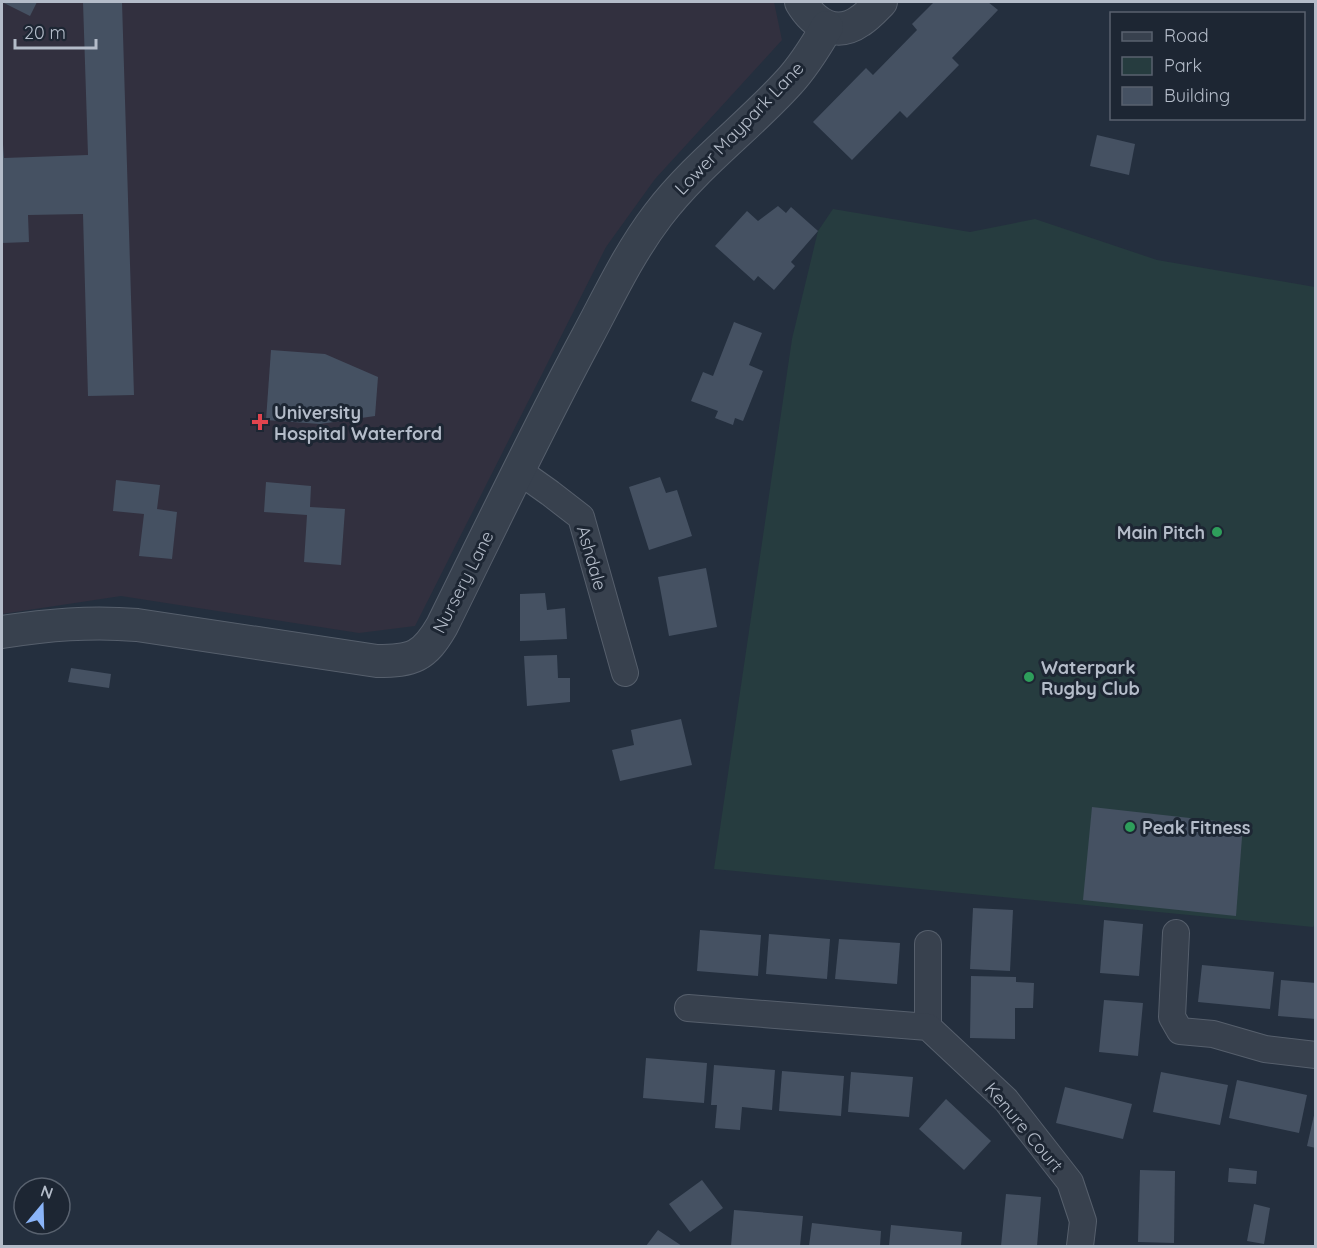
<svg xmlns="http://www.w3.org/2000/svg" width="1317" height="1248" font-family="Quicksand,sans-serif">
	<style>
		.medical { fill: #32303f }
		.green { fill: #263c3f }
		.building { fill: #455162 }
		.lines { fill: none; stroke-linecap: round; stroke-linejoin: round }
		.minor-casing { stroke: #565f6c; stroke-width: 28 }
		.tertiary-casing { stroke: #565f6c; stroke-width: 34 }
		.minor { stroke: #38414e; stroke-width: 26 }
		.tertiary { stroke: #38414e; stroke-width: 32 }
		.health-dot { fill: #e0444e; stroke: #1d2633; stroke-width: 2 }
		.leisure-dot { fill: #2e9e5b; stroke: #1d2633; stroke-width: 2 }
		.labels { text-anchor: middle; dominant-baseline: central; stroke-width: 6; stroke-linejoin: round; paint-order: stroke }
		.street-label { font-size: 18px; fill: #b4bcc9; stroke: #1d2633 }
		.poi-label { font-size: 18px; font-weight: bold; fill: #b4bcc9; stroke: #1d2633; text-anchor: start }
	</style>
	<rect width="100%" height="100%" fill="#242f3e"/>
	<path class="medical" d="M2,2H774L782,40L655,179L606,247L415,626L359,633L121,596L2,614Z"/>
	<path class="green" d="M833,209L970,232L1035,219L1157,260L1315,287V924L1313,927L714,869L792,339L818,231Z"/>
	<g class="building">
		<path d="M2,2H37L30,16Z"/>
		<path d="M83,2H122L134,395L88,396L83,214L28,215L29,242L2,243V144H3L4,158L88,155Z"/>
		<path d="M934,2H988L998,10L952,58L959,65L907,118L900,111L852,160L813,122L866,68L873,75L917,30L912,24Z"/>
		<path d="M1097,135L1135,144L1129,175L1090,166Z"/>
		<path d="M778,206L786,213L791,207L818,231L791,262L795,266L774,290L758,276L754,281L715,246L747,211L758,221Z"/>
		<path d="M734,322L762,333L749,365L763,371L743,421L735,418L733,425L715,418L718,411L691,401L703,372L713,376Z"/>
		<path d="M271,350L325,354L378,377L375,416L320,424L266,420Z"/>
		<path d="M660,477L666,493L677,490L692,536L649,550L629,487Z"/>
		<path d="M116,480L160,485L157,509L177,512L172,559L139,556L144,514L113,511Z"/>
		<path d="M266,482L311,486L310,507L345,509L341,565L304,562L307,515L264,512Z"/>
		<path d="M706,568L717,627L669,636L658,577Z"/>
		<path d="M545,593L547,610L565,608L567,639L520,641V594Z"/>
		<path d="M557,655L558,678H570V702L527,706L524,656Z"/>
		<path d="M71,668L111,674L109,688L68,682Z"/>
		<path d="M681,719L692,765L620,781L612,750L634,745L631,730Z"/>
		<path d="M1092,807L1243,824L1236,916L1083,900Z"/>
		<path d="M973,908L1013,910L1010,971L970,969Z"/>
		<path d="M1104,920L1143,924L1139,976L1100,973Z"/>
		<path d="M700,930L761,935L758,976L697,971Z"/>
		<path d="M769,934L830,939L827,979L766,974Z"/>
		<path d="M839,939L900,943L897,984L835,979Z"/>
		<path d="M1202,965L1274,972L1270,1009L1198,1002Z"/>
		<path d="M971,976L1016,977V982L1034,983L1033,1008H1015V1039L970,1038Z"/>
		<path d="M1281,980L1316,983V1019L1278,1016Z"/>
		<path d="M1104,1000L1143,1003L1138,1056L1099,1052Z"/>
		<path d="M646,1058L707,1063L704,1103L643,1098Z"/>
		<path d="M714,1065L775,1070L772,1110L742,1107L740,1130L715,1128L717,1105H711Z"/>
		<path d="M782,1071L844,1076L841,1116L779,1111Z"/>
		<path d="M851,1072L913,1077L909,1117L848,1112Z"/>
		<path d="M1161,1072L1228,1085L1220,1125L1153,1112Z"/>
		<path d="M1237,1080L1307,1095L1299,1133L1229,1118Z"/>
		<path d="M1065,1087L1132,1104L1123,1139L1056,1123Z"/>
		<path d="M946,1099L991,1141L964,1170L919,1129Z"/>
		<path d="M1315,1111H1316V1148L1307,1146Z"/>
		<path d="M1229,1168L1257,1171L1256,1184L1228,1182Z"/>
		<path d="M1140,1170L1175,1171L1174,1243L1138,1242Z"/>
		<path d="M702,1180L723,1208L690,1232L669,1204Z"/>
		<path d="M1006,1194L1041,1197L1037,1246H1001Z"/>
		<path d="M1254,1204L1270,1208L1264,1244L1247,1241Z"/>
		<path d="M734,1210L803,1216L800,1246H731Z"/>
		<path d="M812,1223L881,1231L880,1246H809Z"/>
		<path d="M891,1225L962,1232L961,1246H889Z"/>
		<path d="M658,1230L682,1246H646Z"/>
	</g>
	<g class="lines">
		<defs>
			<g id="minor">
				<path d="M519,471L550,493L581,517L625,673"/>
				<path d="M1176,933L1172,1017L1180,1031L1213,1034L1265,1049L1316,1055"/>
				<path d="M928,944V1027"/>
				<path d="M688,1008L928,1027L1006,1100L1070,1182L1083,1221L1080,1246"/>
			</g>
			<g id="tertiary">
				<path d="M801,2C814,24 836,38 860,21C868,16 875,8 881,2"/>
				<path d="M2,632C48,625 90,621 137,625L377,661C413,661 424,657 442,626C490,529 536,432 587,337C609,296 629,253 658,215C695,166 747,128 788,83C804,66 816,46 827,27"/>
			</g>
		</defs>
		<use href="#minor" class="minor-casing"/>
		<use href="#tertiary" class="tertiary-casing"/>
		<use href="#minor" class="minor"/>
		<use href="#tertiary" class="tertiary"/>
	</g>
	<path class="health-dot" d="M257 413h6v6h6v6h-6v6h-6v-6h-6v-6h6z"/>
	<g class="leisure-dot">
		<circle cx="1217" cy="532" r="6"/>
		<circle cx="1029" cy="677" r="6"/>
		<circle cx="1130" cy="827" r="6"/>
	</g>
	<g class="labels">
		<g class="street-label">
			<text transform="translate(739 128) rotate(-46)">Lower Maypark Lane</text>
			<text transform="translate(592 558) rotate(74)">Ashdale</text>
			<text transform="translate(463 582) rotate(-63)">Nursery Lane</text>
			<text transform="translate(1024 1127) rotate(50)">Kenure Court</text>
		</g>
		<g class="poi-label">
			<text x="274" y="412">University<tspan x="274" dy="21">Hospital Waterford</tspan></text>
			<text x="1205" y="532" text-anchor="end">Main Pitch</text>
			<text x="1041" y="667">Waterpark<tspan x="1041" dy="21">Rugby Club</tspan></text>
			<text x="1142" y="827">Peak Fitness</text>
		</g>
	</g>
	<rect width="1317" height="1248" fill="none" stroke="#b4bcc9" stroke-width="6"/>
	<rect x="1110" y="12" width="195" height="108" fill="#1d2633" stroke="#59626f" stroke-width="1.5"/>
	<rect x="1122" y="32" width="30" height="9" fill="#38414e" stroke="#59626f" stroke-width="1.5"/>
	<text x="1164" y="42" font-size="18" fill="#b4bcc9">Road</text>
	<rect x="1122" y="57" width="30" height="18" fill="#263c3f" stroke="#59626f" stroke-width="1.5"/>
	<text x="1164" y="72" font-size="18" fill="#b4bcc9">Park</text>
	<rect x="1122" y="87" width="30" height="18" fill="#455162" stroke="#59626f" stroke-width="1.5"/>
	<text x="1164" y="102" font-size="18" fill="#b4bcc9">Building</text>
	<g transform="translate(42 1206) rotate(19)"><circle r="28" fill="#1d2633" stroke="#59626f" stroke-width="1.5"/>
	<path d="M0-4.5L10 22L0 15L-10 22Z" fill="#8ab4f8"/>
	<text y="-9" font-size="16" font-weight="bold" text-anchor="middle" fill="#b4bcc9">N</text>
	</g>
	<path d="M15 39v9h81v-9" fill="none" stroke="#b4bcc9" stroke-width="3"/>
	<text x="24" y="39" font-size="18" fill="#b4bcc9" stroke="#1d2633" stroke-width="4.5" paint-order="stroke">20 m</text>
</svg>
